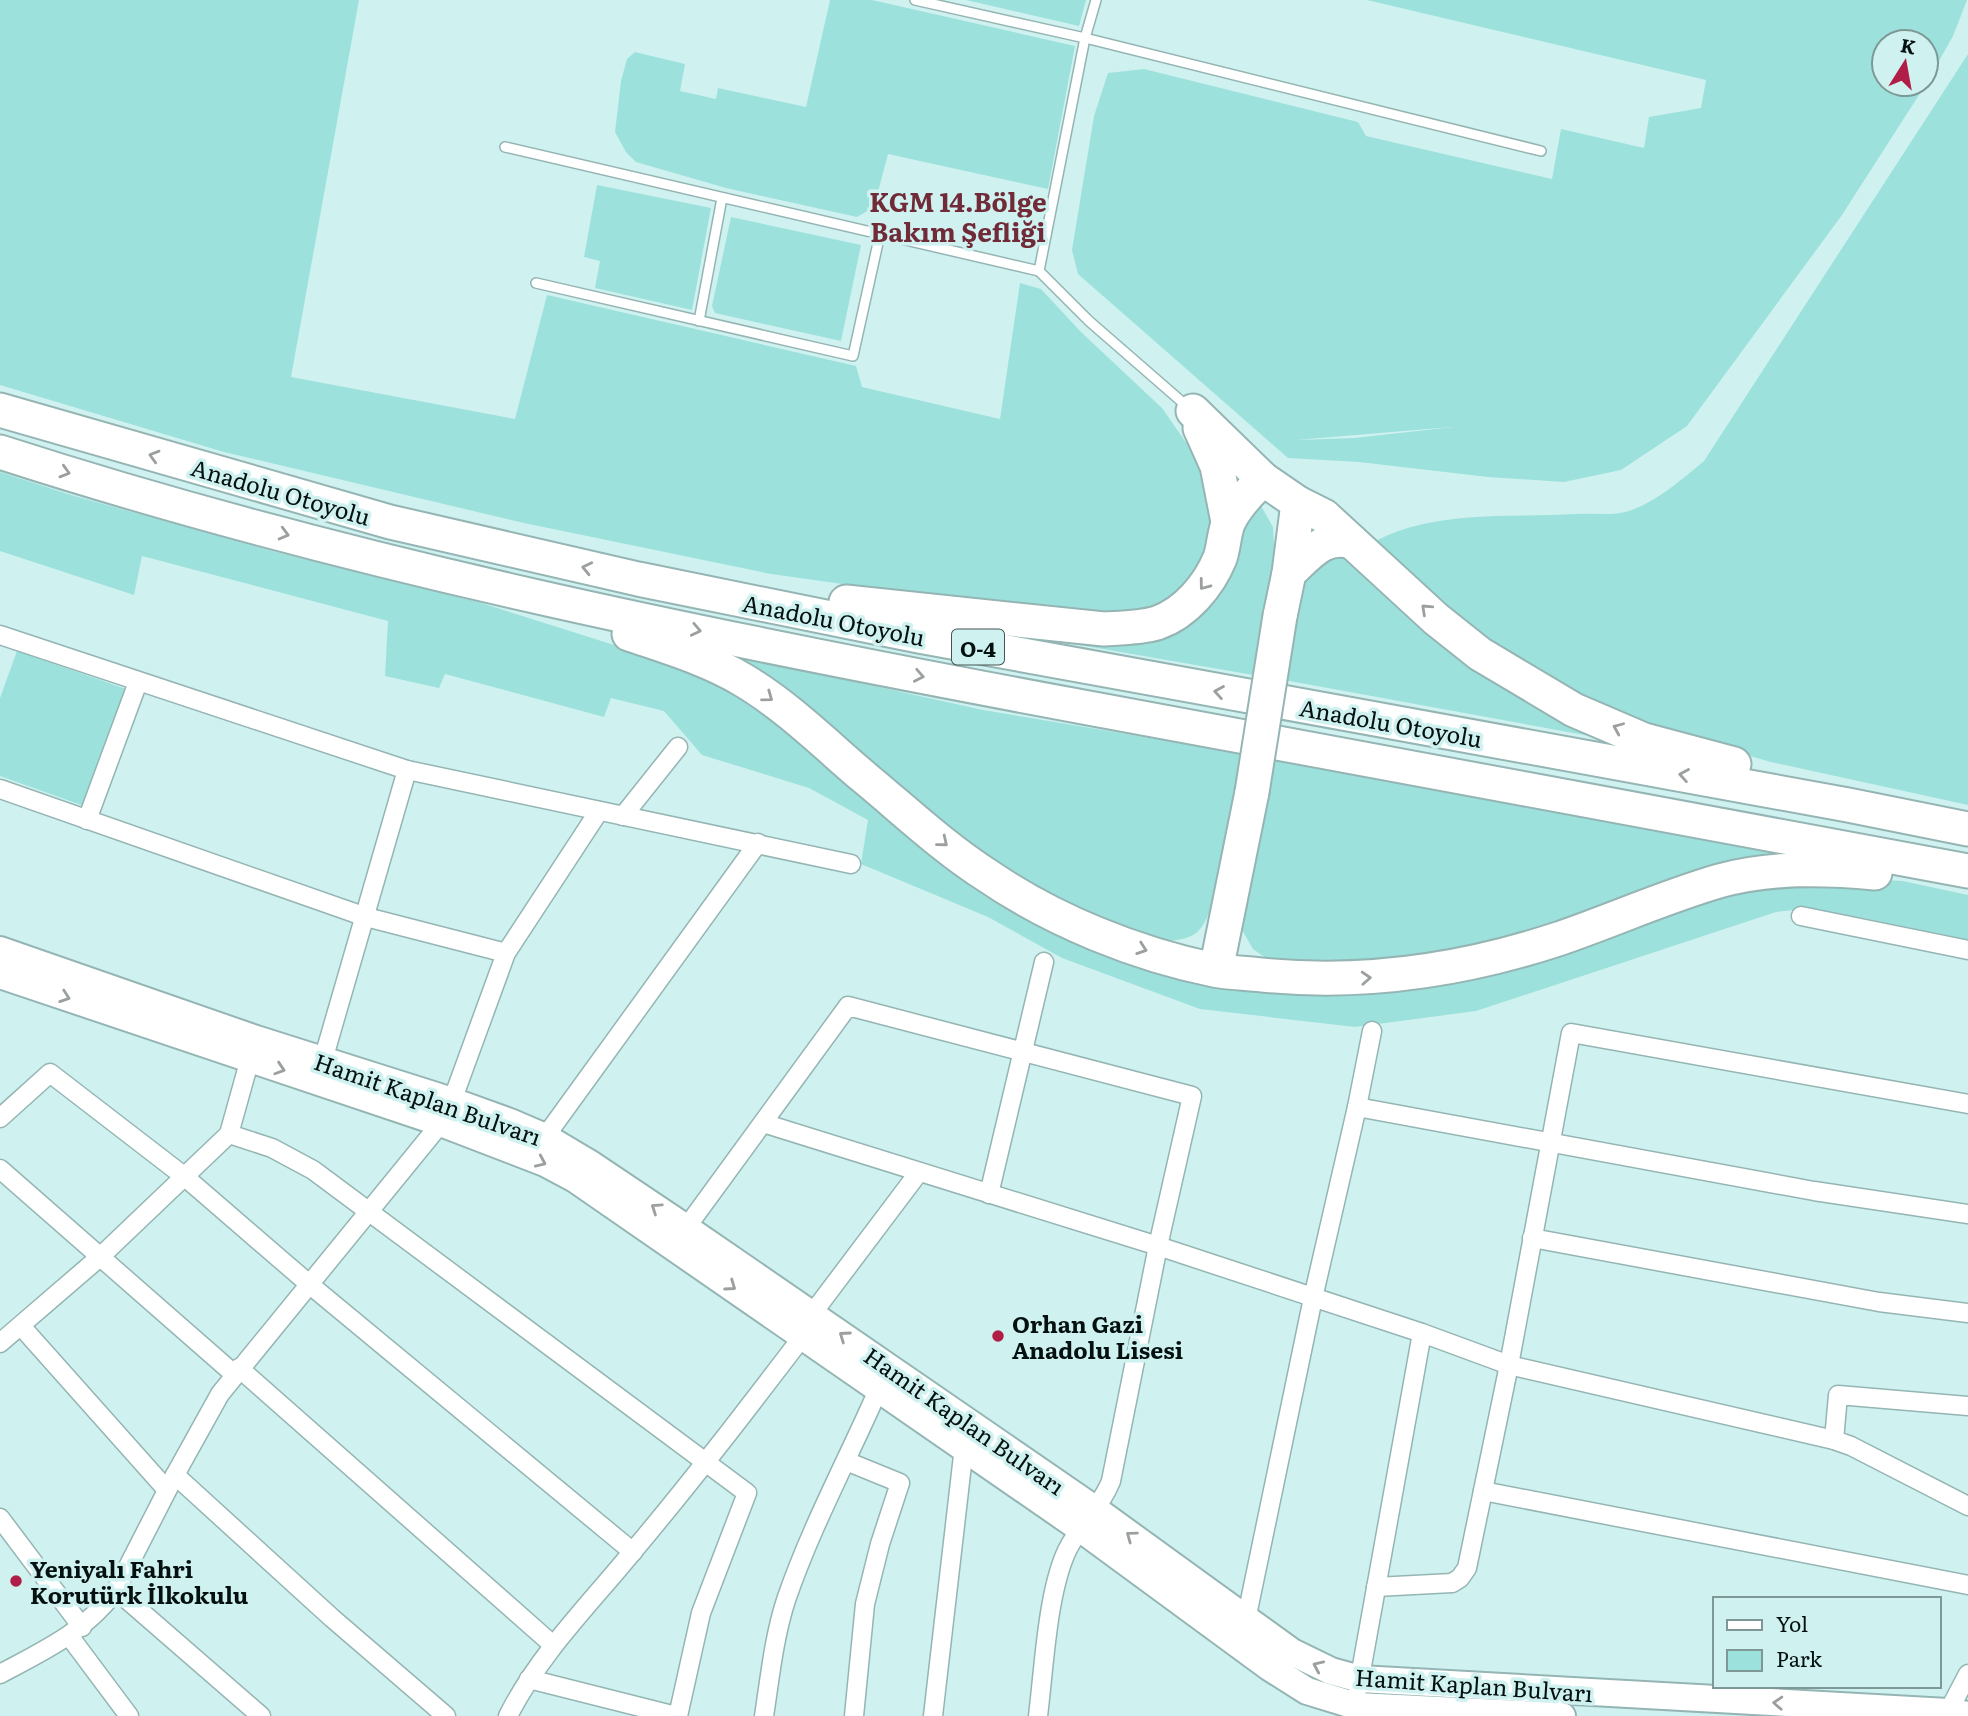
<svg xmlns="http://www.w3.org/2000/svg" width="1968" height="1716" font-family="Literata,serif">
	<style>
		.green { fill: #9de1dd; fill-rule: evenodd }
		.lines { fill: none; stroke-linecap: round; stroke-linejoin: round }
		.service-casing { stroke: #94b5b3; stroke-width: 12 }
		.minor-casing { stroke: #94b5b3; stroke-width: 21 }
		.secondary-casing { stroke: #94b5b3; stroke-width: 30 }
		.motorway-casing { stroke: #94b5b3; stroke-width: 37 }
		.service { stroke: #fff; stroke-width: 9 }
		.minor { stroke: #fff; stroke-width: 18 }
		.secondary { stroke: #fff; stroke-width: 26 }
		.motorway { stroke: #fff; stroke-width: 33 }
		.motorway-bridge-casing { stroke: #94b5b3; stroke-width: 37; stroke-linecap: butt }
		.motorway-bridge { stroke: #fff; stroke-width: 33 }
		.oneway { stroke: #9ba09f }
		.poi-dot { fill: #b01d46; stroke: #cff2f0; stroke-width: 2.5 }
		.labels { text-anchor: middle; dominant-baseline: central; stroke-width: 7; stroke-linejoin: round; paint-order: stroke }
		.shield { fill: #cff2f0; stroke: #425453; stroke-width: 2 }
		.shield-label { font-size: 21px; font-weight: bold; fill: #051110 }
		.street-label { font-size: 23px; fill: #051110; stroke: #cff2f0 }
		.poi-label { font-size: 23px; font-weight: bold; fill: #051110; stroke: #cff2f0; text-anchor: start }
		.quarter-label { font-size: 26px; font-weight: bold; fill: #712a37; stroke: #cff2f0 }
	</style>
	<rect width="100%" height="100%" fill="#cff2f0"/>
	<g class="green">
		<path d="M0,0H359L291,377L515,419L547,295L856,366L862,387L1000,419L1020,283L1041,289L1081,332L1162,408L1194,454L1209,481L1215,510L1204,560L1185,589L1163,603L1133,615L978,603L771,574L524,523L224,452L0,385Z"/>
		<path d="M830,0H872L1075,46L1048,189L888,154L874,207L857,217L726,188L636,162L626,152L615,132L621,81L627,59L635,52L685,64L680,91L716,99L718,88L806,107Z"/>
		<path d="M966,0H1086L1079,26Z"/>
		<path d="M1367,0H1967L1953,36L1926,84V42H1884V84H1926L1842,215L1687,426L1621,470L1564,482L1488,477L1359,462L1288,458L1078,274L1072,250L1094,116L1108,73L1144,69L1358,122L1366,136L1552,179L1561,129L1644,148L1649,117L1701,108L1706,80ZM1453,427L1354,438L1296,440L1452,427Z"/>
		<path d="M1968,54V805L1771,762L1676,735L1575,691L1506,654L1448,610L1372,543C1432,509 1508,518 1576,514C1592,513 1614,516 1629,511C1658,501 1681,480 1704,461Z"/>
		<path d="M597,185L711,208L692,310L595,288L600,261L584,257Z"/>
		<path d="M731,217L861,245L841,341L715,313L712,306Z"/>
		<path d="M0,472L71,495L272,551L478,602L728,681L986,886L1282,987L1712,894L1826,877L1903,881L1968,895V940L1863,918L1803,909L1776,912L1476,1011L1355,1027L1200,1009L1062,958L988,917L861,864L868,820L809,788L702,755L664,711L611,698L604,717L445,674L439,688L385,676L388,621L142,556L134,595L0,551Z"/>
		<path d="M1260,504L1273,527L1275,561L1259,676L1010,633L1149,640Z"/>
		<path d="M1335,550L1595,737L1284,680L1302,580Z"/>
		<path d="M17,651L126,689L84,806L0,776V698Z"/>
		<path d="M724,653L983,710L1246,754C1239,788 1221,918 1195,934C1181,942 1167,941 1153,940L1024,886Z"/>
		<path d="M1273,758L1745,848L1792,857L1503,944L1342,968L1270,961L1253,949L1242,930V908Z"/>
	</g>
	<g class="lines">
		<defs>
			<g id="service">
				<path d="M915,0L1085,38L1541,151"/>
				<path d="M1096,0L1085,38L1039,271L1089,321L1189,408"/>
				<path d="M505,147L1039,271"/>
				<path d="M536,283L853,356L880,234"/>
				<path d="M699,321L722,198"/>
			</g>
			<g id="minor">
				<path d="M0,635L407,770L851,864"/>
				<path d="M0,789L366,917L506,953"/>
				<path d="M623,816L678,747"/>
				<path d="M87,820L138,682"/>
				<path d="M1801,916L1968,950"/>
				<path d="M323,1060L407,770"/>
				<path d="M1357,1107L1814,1191L1968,1214"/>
				<path d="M0,1118L50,1073L185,1177L309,1284L633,1552"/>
				<path d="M763,1123L1158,1246L1422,1333L1509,1365L1834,1440L1851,1446L1968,1506"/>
				<path d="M229,1134L272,1148L313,1170L747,1493L701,1613L678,1716"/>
				<path d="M545,1137L758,843"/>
				<path d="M0,1169L234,1374"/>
				<path d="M989,1194L1044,962"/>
				<path d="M686,1228L848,1006L1192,1096L1158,1246L1111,1481C1100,1509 1076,1528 1065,1555C1047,1598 1044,1668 1038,1716"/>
				<path d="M1532,1238L1879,1302L1968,1313"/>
				<path d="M21,1326L167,1490"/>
				<path d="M0,1343L101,1256L229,1134L253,1048"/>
				<path d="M239,1368L553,1645"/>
				<path d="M1834,1440L1838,1395L1968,1406"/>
				<path d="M846,1461L900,1483L880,1544L865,1604L854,1716"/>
				<path d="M175,1475L332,1618L446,1716"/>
				<path d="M1483,1491L1968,1585"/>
				<path d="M0,1518L82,1627"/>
				<path d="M1376,1587L1452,1583L1460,1578L1467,1568L1509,1365L1571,1033L1968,1104"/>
				<path d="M116,1590L261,1716"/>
				<path d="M1246,1620L1313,1298L1357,1107L1372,1031"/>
				<path d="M70,1637L129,1716"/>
				<path d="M0,1674C45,1650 85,1632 116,1590L175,1475L220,1394L441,1123L452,1101L506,953L599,811"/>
				<path d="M529,1679L676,1716"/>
				<path d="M1358,1688L1422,1333"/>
				<path d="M508,1716C540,1653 590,1604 634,1550C693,1480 748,1408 803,1336L812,1314L919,1172"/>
				<path d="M764,1716C770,1677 774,1637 786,1600C811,1527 848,1459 879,1388"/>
				<path d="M933,1716L964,1447"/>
				<path d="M1946,1716L1968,1674"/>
			</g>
			<g id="secondary">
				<path d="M0,950L256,1039L452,1101L510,1122L545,1137L592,1165L686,1228L1096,1510L1292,1652L1331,1671L1360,1679L1948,1712L1968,1715"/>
				<path d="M0,975L441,1123L545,1163L575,1179L1081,1529L1269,1667L1307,1691L1356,1706L1562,1716"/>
			</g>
			<g id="motorway">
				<path d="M0,410L390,522L638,579L919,636L1848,805L1968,829"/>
				<path d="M1193,411L1263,479L1298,503L1324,516L1436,619L1480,654L1574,710L1644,740L1734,764"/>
				<path d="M1200,428L1217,466L1228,522"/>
				<path d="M0,452C353,566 718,639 1083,707C1378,762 1673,816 1968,871"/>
				<path d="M1289,573C1309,555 1323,534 1352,542"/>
				<path d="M846,602L1104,629C1121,628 1140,628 1157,623C1186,613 1209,585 1220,558C1224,547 1224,532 1229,521C1237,505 1251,491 1263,479"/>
				<path d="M1280,616L1289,573L1298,503"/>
				<path d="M629,634C667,647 708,659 743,680C787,706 826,745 865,778C905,811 944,848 988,876C1054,921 1136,954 1214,970C1229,973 1246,973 1262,975C1363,985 1461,971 1558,939C1611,921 1664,897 1719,881C1769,867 1823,868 1875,873"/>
				<path d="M1216,970L1252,792"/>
			</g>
		</defs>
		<use href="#service" class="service-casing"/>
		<use href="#minor" class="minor-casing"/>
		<use href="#secondary" class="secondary-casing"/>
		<use href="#motorway" class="motorway-casing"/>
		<use href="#service" class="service"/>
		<use href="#minor" class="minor"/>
		<use href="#secondary" class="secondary"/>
		<use href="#motorway" class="motorway"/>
		<defs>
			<path id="motorway-bridge" d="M1252,792L1280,616"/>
		</defs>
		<use href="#motorway-bridge" class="motorway-bridge-casing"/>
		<use href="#motorway-bridge" class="motorway-bridge"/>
	</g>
	<defs><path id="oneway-chevron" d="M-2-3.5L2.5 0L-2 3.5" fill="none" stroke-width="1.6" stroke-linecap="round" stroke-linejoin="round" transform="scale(1.75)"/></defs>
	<g class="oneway">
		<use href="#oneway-chevron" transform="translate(154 456) rotate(-164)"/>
		<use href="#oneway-chevron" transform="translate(65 472) rotate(16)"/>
		<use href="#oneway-chevron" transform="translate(284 534) rotate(15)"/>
		<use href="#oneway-chevron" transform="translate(587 568) rotate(-167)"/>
		<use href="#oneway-chevron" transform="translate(1204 585) rotate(127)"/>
		<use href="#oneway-chevron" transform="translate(1426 609) rotate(-137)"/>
		<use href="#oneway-chevron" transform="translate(696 630) rotate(12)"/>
		<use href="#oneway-chevron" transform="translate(919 676) rotate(11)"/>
		<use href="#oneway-chevron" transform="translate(1219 692) rotate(-170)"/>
		<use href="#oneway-chevron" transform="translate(768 697) rotate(36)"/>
		<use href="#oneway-chevron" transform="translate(1618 728) rotate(-157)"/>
		<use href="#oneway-chevron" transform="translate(1684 775) rotate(-170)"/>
		<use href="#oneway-chevron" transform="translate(943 842) rotate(39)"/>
		<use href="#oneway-chevron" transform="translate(1142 949) rotate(19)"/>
		<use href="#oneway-chevron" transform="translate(1366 978) rotate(-3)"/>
		<use href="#oneway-chevron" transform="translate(65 997) rotate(19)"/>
		<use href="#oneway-chevron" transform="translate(280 1069) rotate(18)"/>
		<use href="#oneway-chevron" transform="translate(541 1162) rotate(24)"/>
		<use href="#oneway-chevron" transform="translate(656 1208) rotate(-146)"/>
		<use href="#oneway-chevron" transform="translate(731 1286) rotate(35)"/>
		<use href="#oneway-chevron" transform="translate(844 1336) rotate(-145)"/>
		<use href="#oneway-chevron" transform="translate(1131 1536) rotate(-144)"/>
		<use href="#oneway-chevron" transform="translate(1318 1666) rotate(-156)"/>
		<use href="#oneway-chevron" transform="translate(1778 1703) rotate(-177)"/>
	</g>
	<g class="poi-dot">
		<circle cx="998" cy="1336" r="7"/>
		<circle cx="16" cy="1581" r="7"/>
	</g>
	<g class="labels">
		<rect class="shield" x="952" y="629.5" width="52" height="35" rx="5"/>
		<g class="shield-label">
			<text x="978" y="647">O-4</text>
		</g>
		<g class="street-label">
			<text transform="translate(281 491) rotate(16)">Anadolu Otoyolu</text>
			<text transform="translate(834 619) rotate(11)">Anadolu Otoyolu</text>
			<text transform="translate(1391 722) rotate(10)">Anadolu Otoyolu</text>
			<text transform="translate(428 1098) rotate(19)">Hamit Kaplan Bulvarı</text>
			<text transform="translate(965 1420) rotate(35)">Hamit Kaplan Bulvarı</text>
			<text transform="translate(1474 1684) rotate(4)">Hamit Kaplan Bulvarı</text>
		</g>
		<g class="poi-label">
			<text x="1012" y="1323">Orhan Gazi<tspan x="1012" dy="26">Anadolu Lisesi</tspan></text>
			<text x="30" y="1568">Yeniyalı Fahri<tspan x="30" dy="26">Korutürk İlkokulu</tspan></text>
		</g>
		<g class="quarter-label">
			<text x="958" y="200">KGM 14.Bölge<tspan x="958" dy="30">Bakım Şefliği</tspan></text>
		</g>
	</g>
	<rect x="1713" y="1597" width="228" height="91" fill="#cff2f0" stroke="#7e9896" stroke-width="2"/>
	<rect x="1727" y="1620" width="35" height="10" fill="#ffffff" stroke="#7e9896" stroke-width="2"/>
	<text x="1776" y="1632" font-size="21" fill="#051110">Yol</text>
	<rect x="1727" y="1650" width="35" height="21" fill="#9de1dd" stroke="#7e9896" stroke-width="2"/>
	<text x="1776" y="1667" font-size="21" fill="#051110">Park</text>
	<g transform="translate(1905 63) rotate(11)"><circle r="33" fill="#cff2f0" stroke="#7e9896" stroke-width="2"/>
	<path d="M0-5L12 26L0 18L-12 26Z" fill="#b01d46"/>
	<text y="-10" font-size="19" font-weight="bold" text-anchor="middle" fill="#051110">K</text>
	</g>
</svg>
